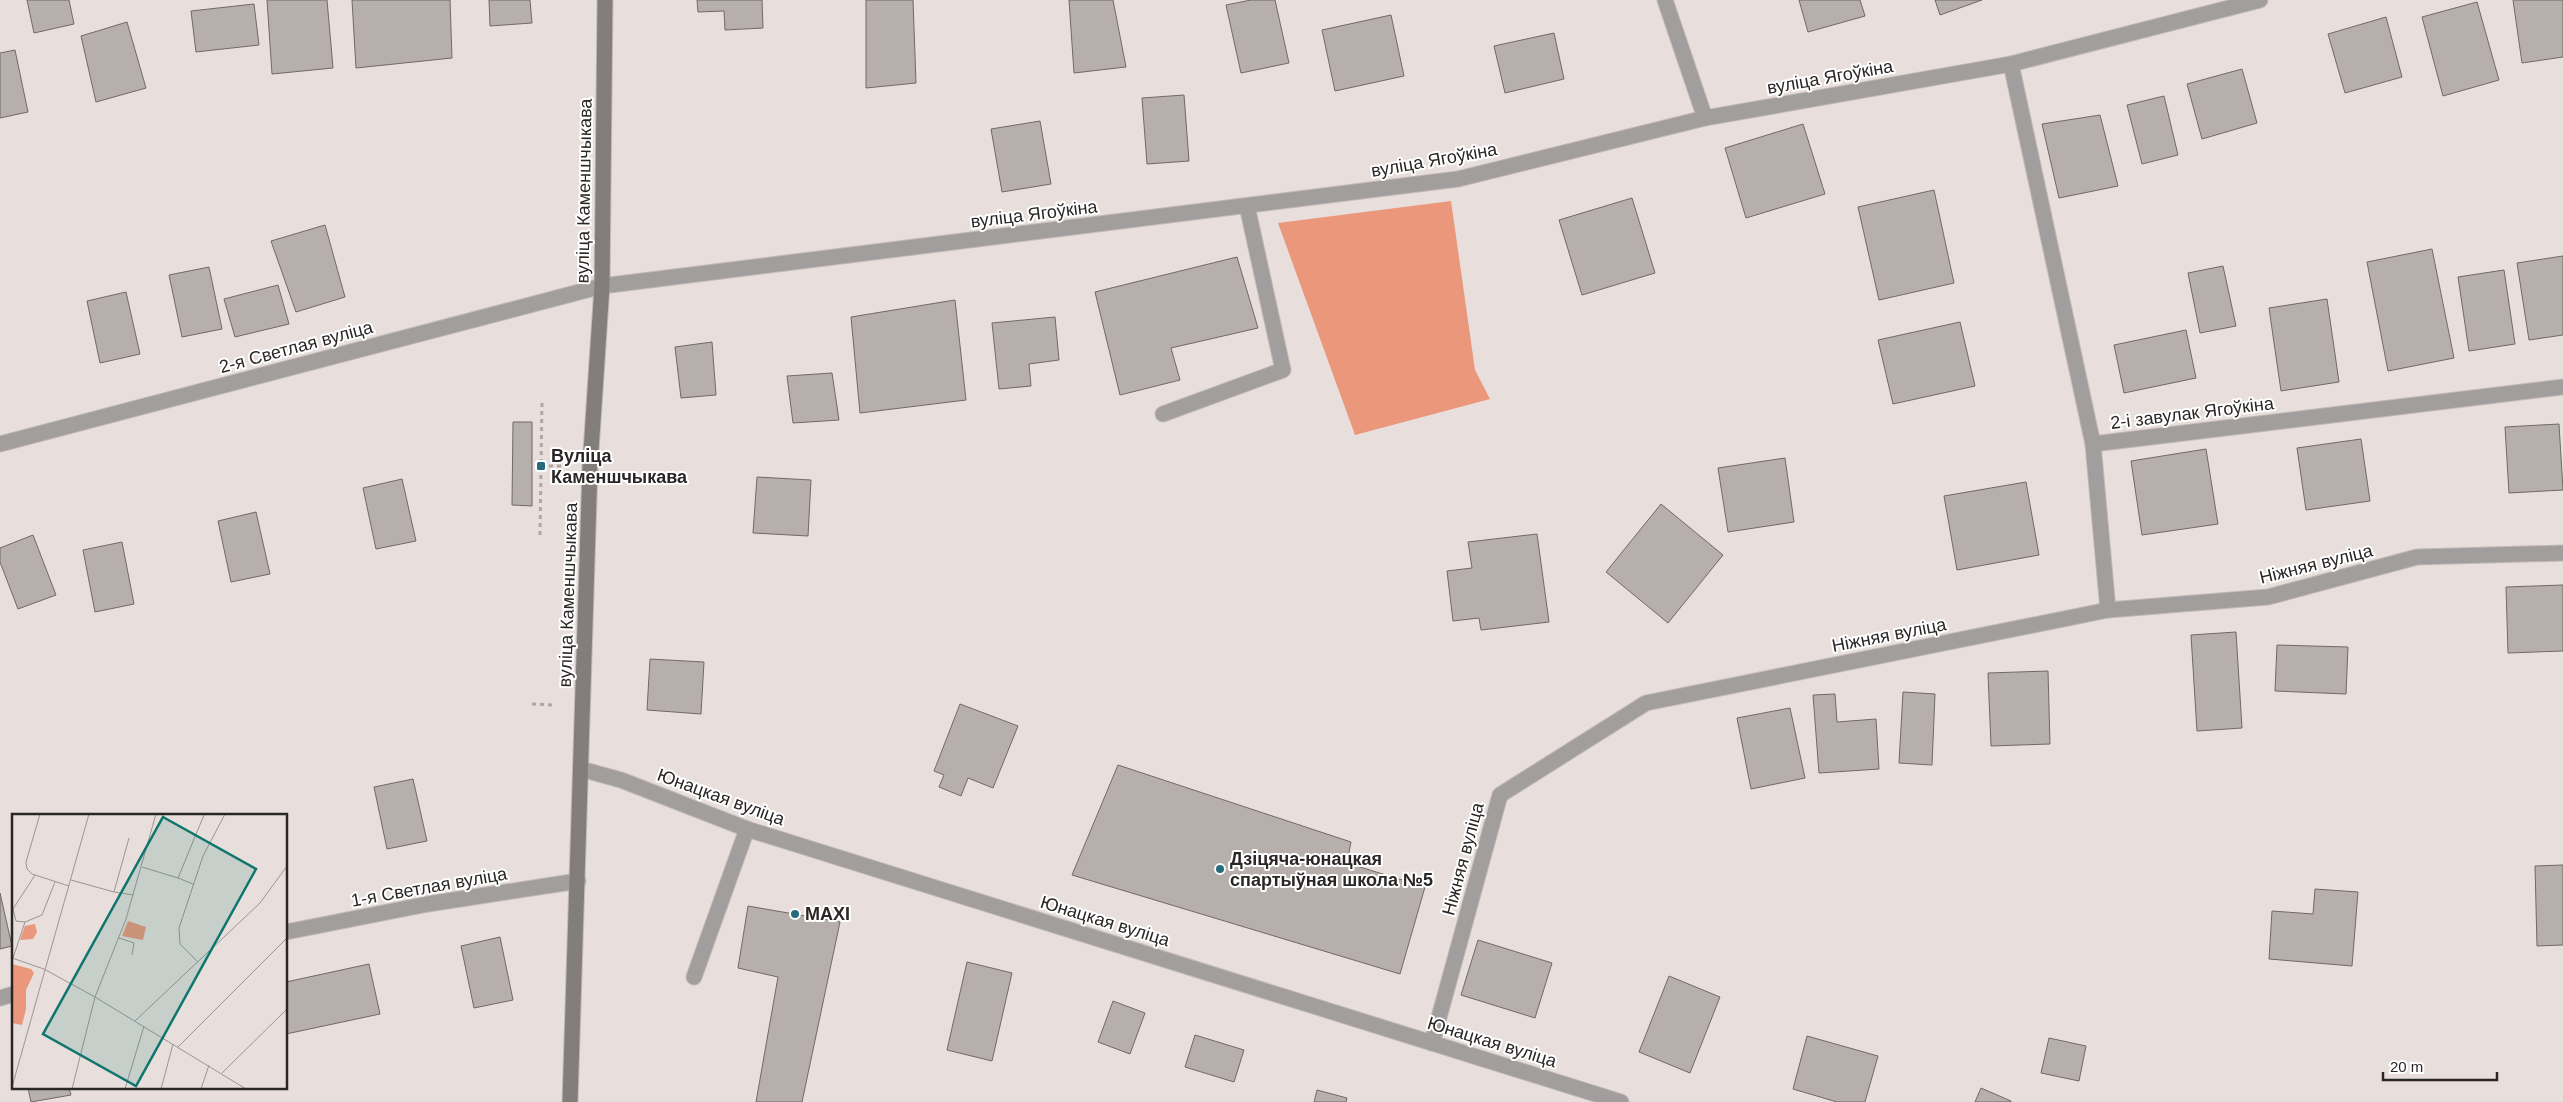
<svg xmlns="http://www.w3.org/2000/svg" width="2563" height="1102" font-family="Helvetica,sans-serif">
	<style>
		.green { fill: #eb977b }
		.building { fill: #b7afac; stroke: #716966 }
		.lines { fill: none; stroke-linecap: round; stroke-linejoin: round }
		.lane-casing { stroke: #c2bab7; stroke-width: 17 }
		.street-casing { stroke: #c2bab7; stroke-width: 17 }
		.secondary-casing { stroke: #c2bab7; stroke-width: 17 }
		.path { stroke: #aea7a5; stroke-width: 3; stroke-dasharray: 4 4; stroke-linecap: butt }
		.lane { stroke: #a29e9d; stroke-width: 15 }
		.street { stroke: #a29e9d; stroke-width: 15 }
		.secondary { stroke: #837e7c; stroke-width: 15 }
		.poi-dot { fill: #276a7c; stroke: #fff; stroke-width: 2 }
		.labels { text-anchor: middle; dominant-baseline: central; stroke-width: 4; stroke-linejoin: round; paint-order: stroke }
		.street-label { font-size: 18px; fill: #292625; stroke: #fff }
		.poi-label { font-size: 18px; font-weight: bold; fill: #292625; stroke: #fff; text-anchor: start }
		.inset-road { fill: none; stroke: #9c9593; stroke-width: 1 }
		.view { fill: #0f766e; fill-opacity: 0.15; stroke: #0f766e; stroke-width: 2.5 }
		.inset-edge { fill: none; stroke: #292625; stroke-width: 2.5 }
	</style>
	<rect width="100%" height="100%" fill="#e8dfdc"/>
	<path class="green" d="M1451,201L1475,370L1490,399L1355,435L1278,223Z"/>
	<g class="building">
		<path d="M27,0H69L74,24L34,33Z"/>
		<path d="M267,0H327L333,68L272,74Z"/>
		<path d="M352,0H450L452,58L356,68Z"/>
		<path d="M489,0H530L532,23L490,26Z"/>
		<path d="M697,0H762L763,28L725,30L724,11L698,12Z"/>
		<path d="M866,0H913L916,83L866,88Z"/>
		<path d="M1069,0H1113L1126,67L1074,73Z"/>
		<path d="M1251,0H1275L1289,63L1241,73L1226,5Z"/>
		<path d="M1799,0H1860L1865,16L1808,32Z"/>
		<path d="M1935,0H1982L1940,15Z"/>
		<path d="M2513,0H2563V57L2522,63Z"/>
		<path d="M2477,2L2499,80L2443,96L2422,17Z"/>
		<path d="M254,4L259,45L196,52L191,11Z"/>
		<path d="M1391,15L1404,76L1335,91L1322,30Z"/>
		<path d="M2386,17L2402,77L2345,93L2328,34Z"/>
		<path d="M127,22L146,88L96,102L81,36Z"/>
		<path d="M1554,33L1564,79L1505,93L1494,46Z"/>
		<path d="M15,50L28,112L0,118V53Z"/>
		<path d="M2242,69L2257,123L2202,139L2187,84Z"/>
		<path d="M1184,95L1189,161L1147,164L1142,98Z"/>
		<path d="M2164,96L2178,155L2142,164L2127,105Z"/>
		<path d="M2100,115L2118,186L2059,198L2042,124Z"/>
		<path d="M1040,121L1051,184L1002,192L991,129Z"/>
		<path d="M1803,124L1825,194L1746,218L1725,148Z"/>
		<path d="M1934,190L1954,283L1879,300L1858,207Z"/>
		<path d="M1632,198L1655,273L1582,295L1559,220Z"/>
		<path d="M325,225L345,297L296,312L271,241Z"/>
		<path d="M2432,249L2454,358L2388,371L2367,262Z"/>
		<path d="M2563,256V335L2529,340L2517,263Z"/>
		<path d="M1237,257L1258,328L1171,348L1180,380L1120,395L1095,292Z"/>
		<path d="M2223,266L2236,326L2200,333L2188,273Z"/>
		<path d="M209,267L222,329L182,337L169,275Z"/>
		<path d="M2504,270L2515,344L2469,351L2458,277Z"/>
		<path d="M278,285L289,324L235,337L224,299Z"/>
		<path d="M126,292L140,354L100,363L87,301Z"/>
		<path d="M2327,299L2339,382L2281,391L2269,308Z"/>
		<path d="M955,300L966,400L860,413L851,317Z"/>
		<path d="M1055,317L1059,360L1029,364L1031,386L999,389L992,323Z"/>
		<path d="M1960,322L1975,386L1893,404L1878,340Z"/>
		<path d="M2186,330L2196,378L2124,393L2114,345Z"/>
		<path d="M712,342L716,395L681,398L675,347Z"/>
		<path d="M832,373L839,420L793,423L787,376Z"/>
		<path d="M513,422H532V506L512,505Z"/>
		<path d="M2559,424L2563,490L2509,493L2505,427Z"/>
		<path d="M2361,439L2370,501L2306,510L2297,448Z"/>
		<path d="M2206,449L2218,524L2142,535L2131,461Z"/>
		<path d="M1785,458L1794,522L1728,532L1718,468Z"/>
		<path d="M757,477L811,480L808,536L753,533Z"/>
		<path d="M402,479L416,541L376,549L363,488Z"/>
		<path d="M2026,482L2039,555L1957,570L1944,496Z"/>
		<path d="M1661,504L1723,555L1668,623L1606,572Z"/>
		<path d="M256,512L270,574L231,582L218,521Z"/>
		<path d="M1537,534L1549,622L1481,630L1479,618L1453,621L1447,571L1472,568L1468,542Z"/>
		<path d="M33,535L56,595L18,609L0,562V548Z"/>
		<path d="M122,542L134,604L95,612L83,550Z"/>
		<path d="M2563,585V651L2508,653L2506,587Z"/>
		<path d="M2236,632L2242,728L2197,731L2191,635Z"/>
		<path d="M2277,645L2348,647L2346,694L2275,691Z"/>
		<path d="M650,659L704,662L701,714L647,710Z"/>
		<path d="M2048,671L2050,744L1991,746L1988,673Z"/>
		<path d="M1903,692L1935,694L1932,765L1899,763Z"/>
		<path d="M1835,694L1837,722L1876,719L1879,769L1819,773L1813,695Z"/>
		<path d="M960,704L1018,726L993,788L968,778L961,796L939,787L944,775L934,771Z"/>
		<path d="M1790,708L1805,778L1751,789L1737,718Z"/>
		<path d="M1118,765L1351,842L1347,863L1425,887L1400,974L1072,875Z"/>
		<path d="M413,779L427,841L387,849L374,787Z"/>
		<path d="M2563,865V945L2537,946L2535,866Z"/>
		<path d="M2315,889L2358,892L2352,966L2269,959L2272,911L2313,914Z"/>
		<path d="M0,893L12,946L0,949Z"/>
		<path d="M748,906L840,922L802,1102H756L778,977L738,968Z"/>
		<path d="M500,937L513,1000L474,1008L461,946Z"/>
		<path d="M1478,940L1552,963L1535,1018L1461,995Z"/>
		<path d="M967,962L1012,973L992,1061L947,1050Z"/>
		<path d="M369,964L380,1014L286,1034V982Z"/>
		<path d="M1669,976L1720,997L1690,1073L1639,1052Z"/>
		<path d="M1113,1001L1145,1013L1130,1054L1098,1042Z"/>
		<path d="M1195,1035L1244,1050L1234,1082L1185,1067Z"/>
		<path d="M1807,1036L1878,1056L1865,1102H1837L1793,1089Z"/>
		<path d="M2049,1038L2086,1046L2079,1081L2041,1073Z"/>
		<path d="M28,1088H69L71,1095L31,1102Z"/>
		<path d="M1981,1088L2011,1101V1102H1975Z"/>
		<path d="M1317,1090L1347,1098L1346,1102H1314Z"/>
	</g>
	<g class="lines">
		<defs>
			<g id="lane">
				<path d="M1163,414L1283,370L1247,206"/>
				<path d="M694,977L747,829"/>
			</g>
			<g id="street">
				<path d="M1665,0L1705,118"/>
				<path d="M2011,64L2093,444L2563,387"/>
				<path d="M0,444L602,286L1458,179L1705,118L2011,64L2260,0"/>
				<path d="M2093,444L2108,610"/>
				<path d="M581,769L621,780L747,829L1621,1102"/>
				<path d="M286,932L428,904L578,881"/>
				<path d="M0,998L14,994"/>
				<path d="M1432,1043L1500,795L1646,703L2108,610L2268,597L2417,557L2563,553"/>
			</g>
			<path id="secondary" d="M570,1102L590,466L602,286L605,0"/>
		</defs>
		<use href="#lane" class="lane-casing"/>
		<use href="#street" class="street-casing"/>
		<use href="#secondary" class="secondary-casing"/>
		<g class="path">
			<path d="M541,466H562"/>
			<path d="M540,535L542,402"/>
			<path d="M532,704L554,705"/>
		</g>
		<use href="#lane" class="lane"/>
		<use href="#street" class="street"/>
		<use href="#secondary" class="secondary"/>
	</g>
	<g class="poi-dot">
		<rect x="536" y="461" width="10" height="10" rx="2.5"/>
		<circle cx="1220" cy="869" r="5"/>
		<circle cx="795" cy="914" r="5"/>
	</g>
	<g class="labels">
		<g class="street-label">
			<text transform="translate(1830 77) rotate(-10)">вуліца Ягоўкіна</text>
			<text transform="translate(1434 160) rotate(-10)">вуліца Ягоўкіна</text>
			<text transform="translate(584 191) rotate(-89)">вуліца Каменшчыкава</text>
			<text transform="translate(1034 214) rotate(-7)">вуліца Ягоўкіна</text>
			<text transform="translate(296 347) rotate(-15)">2-я Светлая вуліца</text>
			<text transform="translate(2192 413) rotate(-7)">2-і завулак Ягоўкіна</text>
			<text transform="translate(2316 564) rotate(-14)">Ніжняя вуліца</text>
			<text transform="translate(568 595) rotate(-88)">вуліца Каменшчыкава</text>
			<text transform="translate(1889 635) rotate(-11)">Ніжняя вуліца</text>
			<text transform="translate(721 797) rotate(20)">Юнацкая вуліца</text>
			<text transform="translate(1463 859) rotate(-75)">Ніжняя вуліца</text>
			<text transform="translate(429 887) rotate(-10)">1-я Светлая вуліца</text>
			<text transform="translate(1105 921) rotate(17)">Юнацкая вуліца</text>
			<text transform="translate(1492 1042) rotate(17)">Юнацкая вуліца</text>
		</g>
		<g class="poi-label">
			<text x="551" y="456">Вуліца<tspan x="551" dy="21">Каменшчыкава</tspan></text>
			<text x="1230" y="859">Дзіцяча-юнацкая<tspan x="1230" dy="21">спартыўная школа №5</tspan></text>
			<text x="805" y="914">MAXI</text>
		</g>
	</g>
	<g transform="translate(12 814)">
		<rect width="275" height="275" fill="#e8dfdc"/>
		<path d="M116,107L134,113L131,126L110,122ZM23,110L25,118L21,125L8,126L13,112ZM0,150L19,155L22,159L14,176V195L10,211L0,209Z" fill="#eb977b"/>
		<path class="inset-road" d="M28,0L14,48L15,55L20,60L57,72M130,53L166,64L192,1M23,61L1,95L4,107L13,108L30,101L43,68M166,64L181,70M59,66L102,78L117,24M102,78L121,81M107,124L122,129L120,141M0,144L32,155M1,144L13,108M186,148L168,130L167,114L191,42L213,0M32,155L83,183L234,275M123,207L248,89L275,52M166,233L275,124M210,259L275,195M0,273L77,0M60,275L83,183L114,105L144,0M113,275L132,212M149,275L161,230M189,275L197,251"/>
		<path class="view" d="M151,3L244,55L124,272L31,220Z"/>
		<rect width="275" height="275" class="inset-edge"/>
	</g>
	<path d="M2383 1072v8h114v-8" fill="none" stroke="#292625" stroke-width="2.5"/>
	<text x="2390" y="1072" font-size="15" fill="#292625" stroke="#ffffff" stroke-width="4" paint-order="stroke">20 m</text>
</svg>
